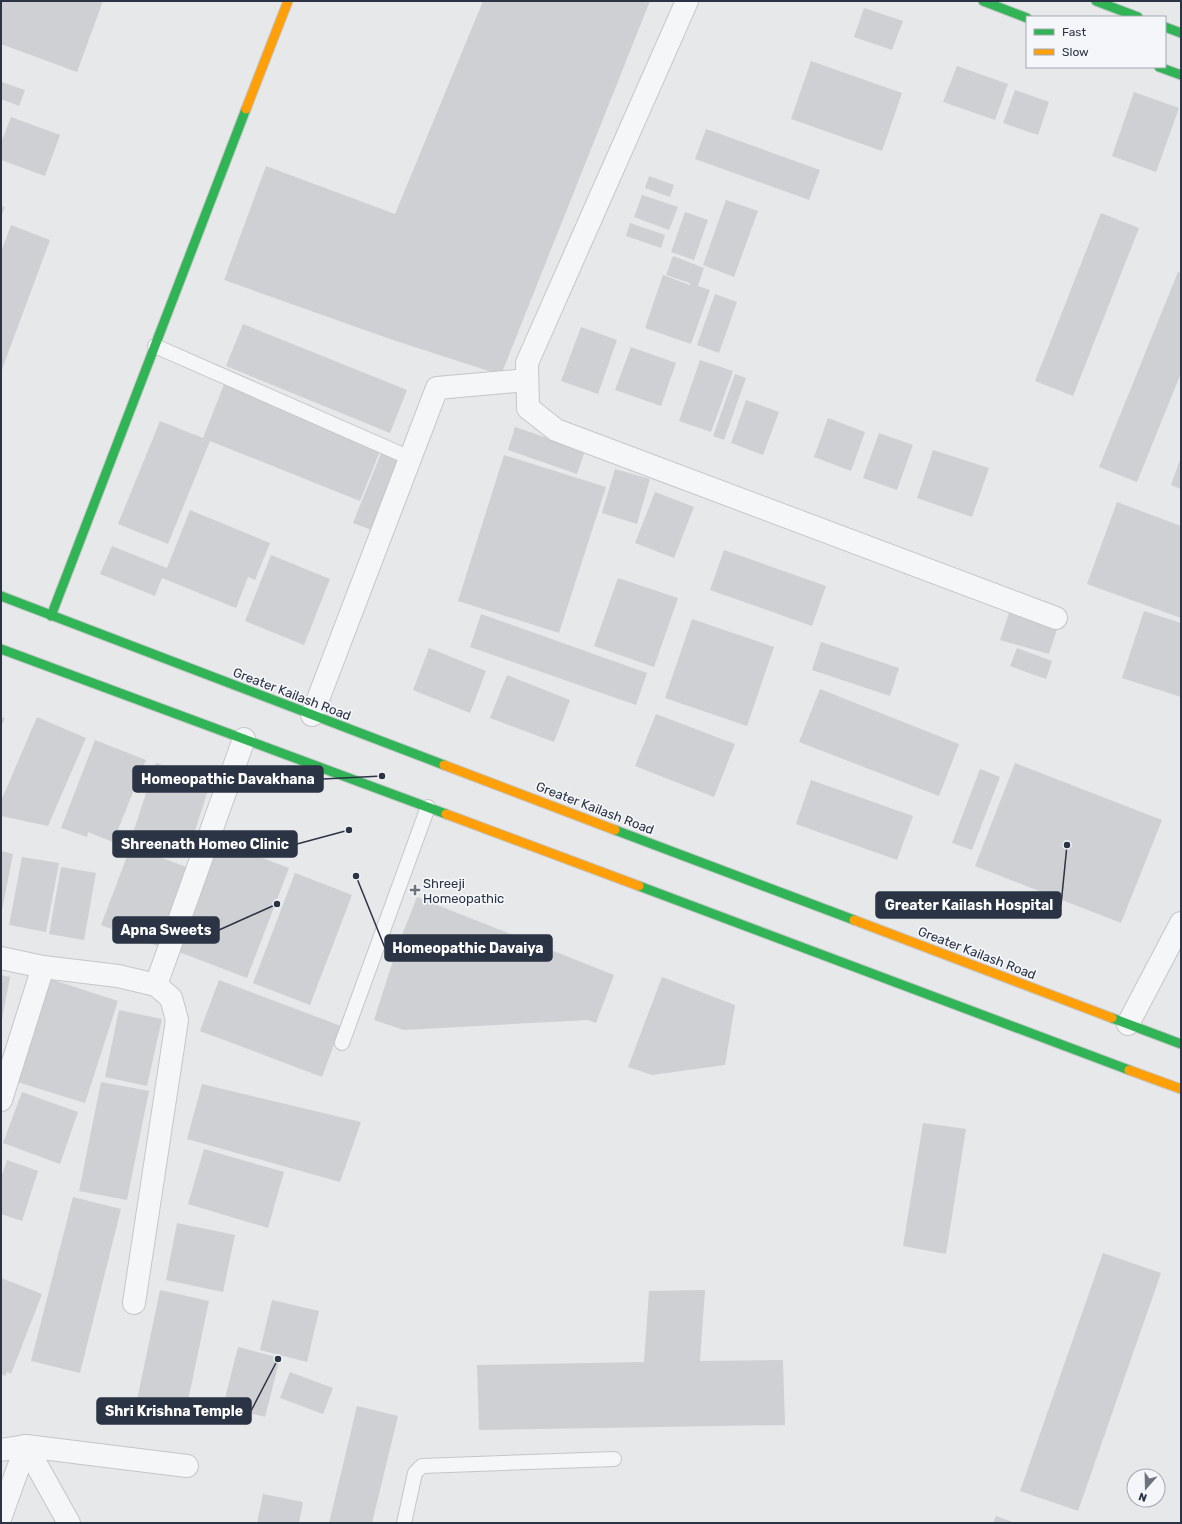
<svg xmlns="http://www.w3.org/2000/svg" width="1182" height="1524" font-family="Rubik,sans-serif">
	<style>
		.building { fill: #ced0d3 }
		.lines { fill: none; stroke-linecap: round; stroke-linejoin: round }
		.lane-casing { stroke: #c4c6c8; stroke-width: 16 }
		.street-casing { stroke: #c4c6c8; stroke-width: 24 }
		.fast-casing { stroke: #c4c6c8; stroke-width: 11 }
		.slow-casing { stroke: #c4c6c8; stroke-width: 11 }
		.lane { stroke: #f5f6f7; stroke-width: 14 }
		.street { stroke: #f5f6f7; stroke-width: 22 }
		.fast { stroke: #30b455; stroke-width: 9 }
		.slow { stroke: #ff9f0a; stroke-width: 9 }
		.poi-dot { fill: #6c737f; stroke: #f4f6f9; stroke-width: 1.5 }
		.labels { text-anchor: middle; dominant-baseline: central; stroke-width: 3.5; stroke-linejoin: round; paint-order: stroke }
		.street-label { font-size: 13px; fill: #2b3445; stroke: #f4f6f9 }
		.poi-label { font-size: 13px; fill: #2b3445; stroke: #f4f6f9; text-anchor: start }
		.leader { fill: none; stroke: #2b3445; stroke-width: 1.5 }
		.callout-dot { fill: #2b3445; stroke: #f4f6f9; stroke-width: 1.5 }
		.callout { fill: #2b3445; stroke: #2b3445; stroke-width: 1.5 }
		.callout-label { font-size: 14px; text-anchor: middle; font-weight: bold; fill: #fff }
	</style>
	<rect width="100%" height="100%" fill="#e6e8ea"/>
	<g class="building">
		<path d="M1,1H103L77,72L1,44Z"/>
		<path d="M483,1H650L501,375L390,339L224,280L266,166L395,214Z"/>
		<path d="M864,8L903,21L892,50L854,37Z"/>
		<path d="M811,61L902,93L882,151L791,119Z"/>
		<path d="M957,66L1008,84L995,120L943,102Z"/>
		<path d="M2,82L25,90L19,106L1,99Z"/>
		<path d="M1015,90L1049,102L1038,135L1003,123Z"/>
		<path d="M1134,92L1179,108L1156,172L1112,156Z"/>
		<path d="M11,117L60,135L45,176L1,160V143Z"/>
		<path d="M706,129L820,170L809,200L695,159Z"/>
		<path d="M649,176L674,185L670,197L645,188Z"/>
		<path d="M642,195L678,207L669,230L634,217Z"/>
		<path d="M726,200L758,211L734,277L703,265Z"/>
		<path d="M1,206L5,207L1,217Z"/>
		<path d="M685,212L708,220L694,260L671,252Z"/>
		<path d="M1101,213L1139,228L1073,396L1035,381Z"/>
		<path d="M630,223L665,235L661,248L626,236Z"/>
		<path d="M11,225L50,240L1,372V252Z"/>
		<path d="M673,256L704,268L698,286L710,290L691,344L645,328L663,275L690,285V283L666,275Z"/>
		<path d="M1178,272L1181,273V373L1137,482L1099,467Z"/>
		<path d="M715,294L737,302L719,353L697,345Z"/>
		<path d="M243,324L407,390L390,433L226,366Z"/>
		<path d="M581,327L617,340L598,394L561,381Z"/>
		<path d="M631,347L676,363L661,406L615,390Z"/>
		<path d="M700,360L733,371L711,432L679,421Z"/>
		<path d="M735,374L746,378L724,440L713,436Z"/>
		<path d="M225,382L382,446L360,501L210,441L168,544L118,524L160,421L203,438Z"/>
		<path d="M746,400L779,412L763,455L731,443Z"/>
		<path d="M828,418L865,432L851,471L814,457Z"/>
		<path d="M515,427L585,451L577,474L508,450Z"/>
		<path d="M879,433L913,445L897,490L863,478Z"/>
		<path d="M933,450L989,468L972,517L917,498Z"/>
		<path d="M382,451L406,461L377,532L353,523Z"/>
		<path d="M504,455L606,487L559,633L458,601Z"/>
		<path d="M1181,457V489L1171,485Z"/>
		<path d="M615,469L650,479L637,524L602,513Z"/>
		<path d="M655,492L694,507L674,558L635,543Z"/>
		<path d="M1117,502L1181,526V618L1087,584Z"/>
		<path d="M190,510L270,543L255,580L248,577L236,608L162,578L155,596L100,574L112,546L167,568Z"/>
		<path d="M724,550L826,586L812,626L710,590Z"/>
		<path d="M271,555L330,579L304,645L245,621Z"/>
		<path d="M618,578L678,598L654,667L594,646Z"/>
		<path d="M1010,610L1058,626L1049,654L1000,640Z"/>
		<path d="M1144,611L1181,623V697L1122,678Z"/>
		<path d="M481,614L647,673L636,705L470,647Z"/>
		<path d="M692,619L774,647L747,726L665,698Z"/>
		<path d="M821,642L899,668L890,696L812,670Z"/>
		<path d="M429,648L486,671L470,713L413,690Z"/>
		<path d="M1017,648L1052,661L1046,679L1010,666Z"/>
		<path d="M507,675L570,700L554,742L490,718Z"/>
		<path d="M820,689L959,744L939,796L799,742Z"/>
		<path d="M656,714L735,744L714,797L635,766Z"/>
		<path d="M1,717L5,718L1,727Z"/>
		<path d="M37,717L86,738L48,826L1,816V801Z"/>
		<path d="M95,740L146,760L113,842L88,832L87,837L61,828Z"/>
		<path d="M156,763L211,781L187,855L132,836Z"/>
		<path d="M1015,763L1162,820L1121,923L975,866Z"/>
		<path d="M980,769L1000,777L972,850L952,843Z"/>
		<path d="M811,780L913,816L897,860L796,824Z"/>
		<path d="M220,842L289,868L247,978L179,952Z"/>
		<path d="M131,846L189,868L160,947L101,925Z"/>
		<path d="M1,851L13,854L2,910H1Z"/>
		<path d="M22,857L59,863L46,932L9,925Z"/>
		<path d="M61,867L96,873L84,940L49,934Z"/>
		<path d="M295,873L352,895L310,1005L253,983Z"/>
		<path d="M417,897L614,975L596,1023L588,1020L404,1030L374,1020L398,945Z"/>
		<path d="M1,975L10,977L2,1019H1Z"/>
		<path d="M662,977L735,1005L725,1065L652,1075L628,1067Z"/>
		<path d="M47,978L118,1001L85,1103L14,1081Z"/>
		<path d="M219,980L341,1026L322,1077L200,1031Z"/>
		<path d="M119,1010L162,1019L147,1086L105,1077Z"/>
		<path d="M101,1082L149,1091L127,1200L79,1191Z"/>
		<path d="M202,1084L361,1122L340,1182L187,1139Z"/>
		<path d="M22,1092L78,1112L60,1164L3,1143Z"/>
		<path d="M923,1123L966,1129L946,1254L903,1246Z"/>
		<path d="M204,1149L284,1172L268,1228L188,1204Z"/>
		<path d="M7,1160L38,1171L22,1221L1,1214V1178Z"/>
		<path d="M73,1197L121,1209L80,1373L31,1361Z"/>
		<path d="M177,1223L235,1235L223,1292L166,1280Z"/>
		<path d="M1103,1253L1161,1273L1078,1511L1020,1491Z"/>
		<path d="M1,1278L42,1294L11,1374L7,1372L5,1376L1,1374Z"/>
		<path d="M160,1290L209,1301L186,1410L137,1400Z"/>
		<path d="M705,1290L700,1361L783,1360L785,1425L479,1430L477,1365L644,1362L649,1291Z"/>
		<path d="M272,1300L319,1311L307,1362L260,1350Z"/>
		<path d="M238,1347L280,1358L265,1417L223,1406Z"/>
		<path d="M290,1372L333,1388L323,1414L280,1398Z"/>
		<path d="M357,1406L398,1416L372,1523H329Z"/>
		<path d="M263,1494L303,1502L299,1523H257Z"/>
		<path d="M996,1516L1015,1523H993Z"/>
	</g>
	<g class="lines">
		<defs>
			<g id="lane">
				<path d="M155,346L410,458"/>
				<path d="M342,1043L428,807"/>
				<path d="M404,1523L415,1473L422,1466L614,1459"/>
			</g>
			<g id="street">
				<path d="M687,1L527,363L528,408L556,430L1056,618"/>
				<path d="M312,715L437,388L527,380"/>
				<path d="M1,958L43,967L118,976L156,985L171,998L177,1020L134,1303"/>
				<path d="M156,985L244,739"/>
				<path d="M1128,1024L1181,923"/>
				<path d="M1,1100L43,967"/>
				<path d="M26,1446L69,1523"/>
				<path d="M1,1450L26,1446L187,1466"/>
				<path d="M1,1516L26,1446"/>
			</g>
			<g id="fast">
				<path d="M983,1L1027,18"/>
				<path d="M1096,1L1138,17"/>
				<path d="M1165,27L1181,33"/>
				<path d="M1159,67L1181,75"/>
				<path d="M1,596L444,765"/>
				<path d="M51,616L246,109"/>
				<path d="M1,649L446,814"/>
				<path d="M615,830L854,920"/>
				<path d="M639,886L1129,1070"/>
				<path d="M1112,1018L1181,1044"/>
			</g>
			<g id="slow">
				<path d="M246,109L288,1"/>
				<path d="M444,765L615,830"/>
				<path d="M446,814L639,886"/>
				<path d="M854,920L1112,1018"/>
				<path d="M1129,1070L1181,1089"/>
			</g>
		</defs>
		<use href="#lane" class="lane-casing"/>
		<use href="#street" class="street-casing"/>
		<use href="#fast" class="fast-casing"/>
		<use href="#slow" class="slow-casing"/>
		<use href="#lane" class="lane"/>
		<use href="#street" class="street"/>
		<use href="#fast" class="fast"/>
		<use href="#slow" class="slow"/>
	</g>
	<path class="poi-dot" d="M413 884h4v4h4v4h-4v4h-4v-4h-4v-4h4z"/>
	<g class="labels">
		<g class="street-label">
			<text transform="translate(292 694) rotate(21)">Greater Kailash Road</text>
			<text transform="translate(595 808) rotate(21)">Greater Kailash Road</text>
			<text transform="translate(977 953) rotate(21)">Greater Kailash Road</text>
		</g>
		<g class="poi-label">
			<text x="423" y="883">Shreeji<tspan x="423" dy="15">Homeopathic</tspan></text>
		</g>
	</g>
	<path class="leader" d="M382 776L323 779M349 830L297 844M1067 845L1061 905M277 904L219 930M356 876L385 948M278 1359L251 1411"/>
	<g class="callout-dot">
		<circle cx="382" cy="776" r="4"/>
		<circle cx="349" cy="830" r="4"/>
		<circle cx="1067" cy="845" r="4"/>
		<circle cx="277" cy="904" r="4"/>
		<circle cx="356" cy="876" r="4"/>
		<circle cx="278" cy="1359" r="4"/>
	</g>
	<g class="callout">
		<rect x="133" y="766" width="190" height="26" rx="4"/>
		<rect x="113" y="831" width="184" height="26" rx="4"/>
		<rect x="876" y="892" width="185" height="26" rx="4"/>
		<rect x="113" y="917" width="106" height="26" rx="4"/>
		<rect x="385" y="935" width="167" height="26" rx="4"/>
		<rect x="97" y="1398" width="154" height="26" rx="4"/>
	</g>
	<g class="callout-label">
		<text x="228" y="784">Homeopathic Davakhana</text>
		<text x="205" y="849">Shreenath Homeo Clinic</text>
		<text x="969" y="910">Greater Kailash Hospital</text>
		<text x="166" y="935">Apna Sweets</text>
		<text x="468" y="953">Homeopathic Davaiya</text>
		<text x="174" y="1416">Shri Krishna Temple</text>
	</g>
	<rect width="1182" height="1524" fill="none" stroke="#2b3445" stroke-width="4"/>
	<rect x="1026" y="16" width="140" height="52" fill="#f4f6f9" stroke="#a4a8b1"/>
	<rect x="1034" y="29" width="20" height="6" fill="#30b455" stroke="#a4a8b1"/>
	<text x="1062" y="36" font-size="12" fill="#2b3445">Fast</text>
	<rect x="1034" y="49" width="20" height="6" fill="#ff9f0a" stroke="#a4a8b1"/>
	<text x="1062" y="56" font-size="12" fill="#2b3445">Slow</text>
	<g transform="translate(1146 1488) rotate(200)"><circle r="19" fill="#f4f6f9" stroke="#a4a8b1"/>
	<path d="M0-3L7 15L0 10L-7 15Z" fill="#6c737f"/>
	<text y="-6" font-size="11" font-weight="bold" text-anchor="middle" fill="#2b3445">N</text>
	</g>
</svg>
